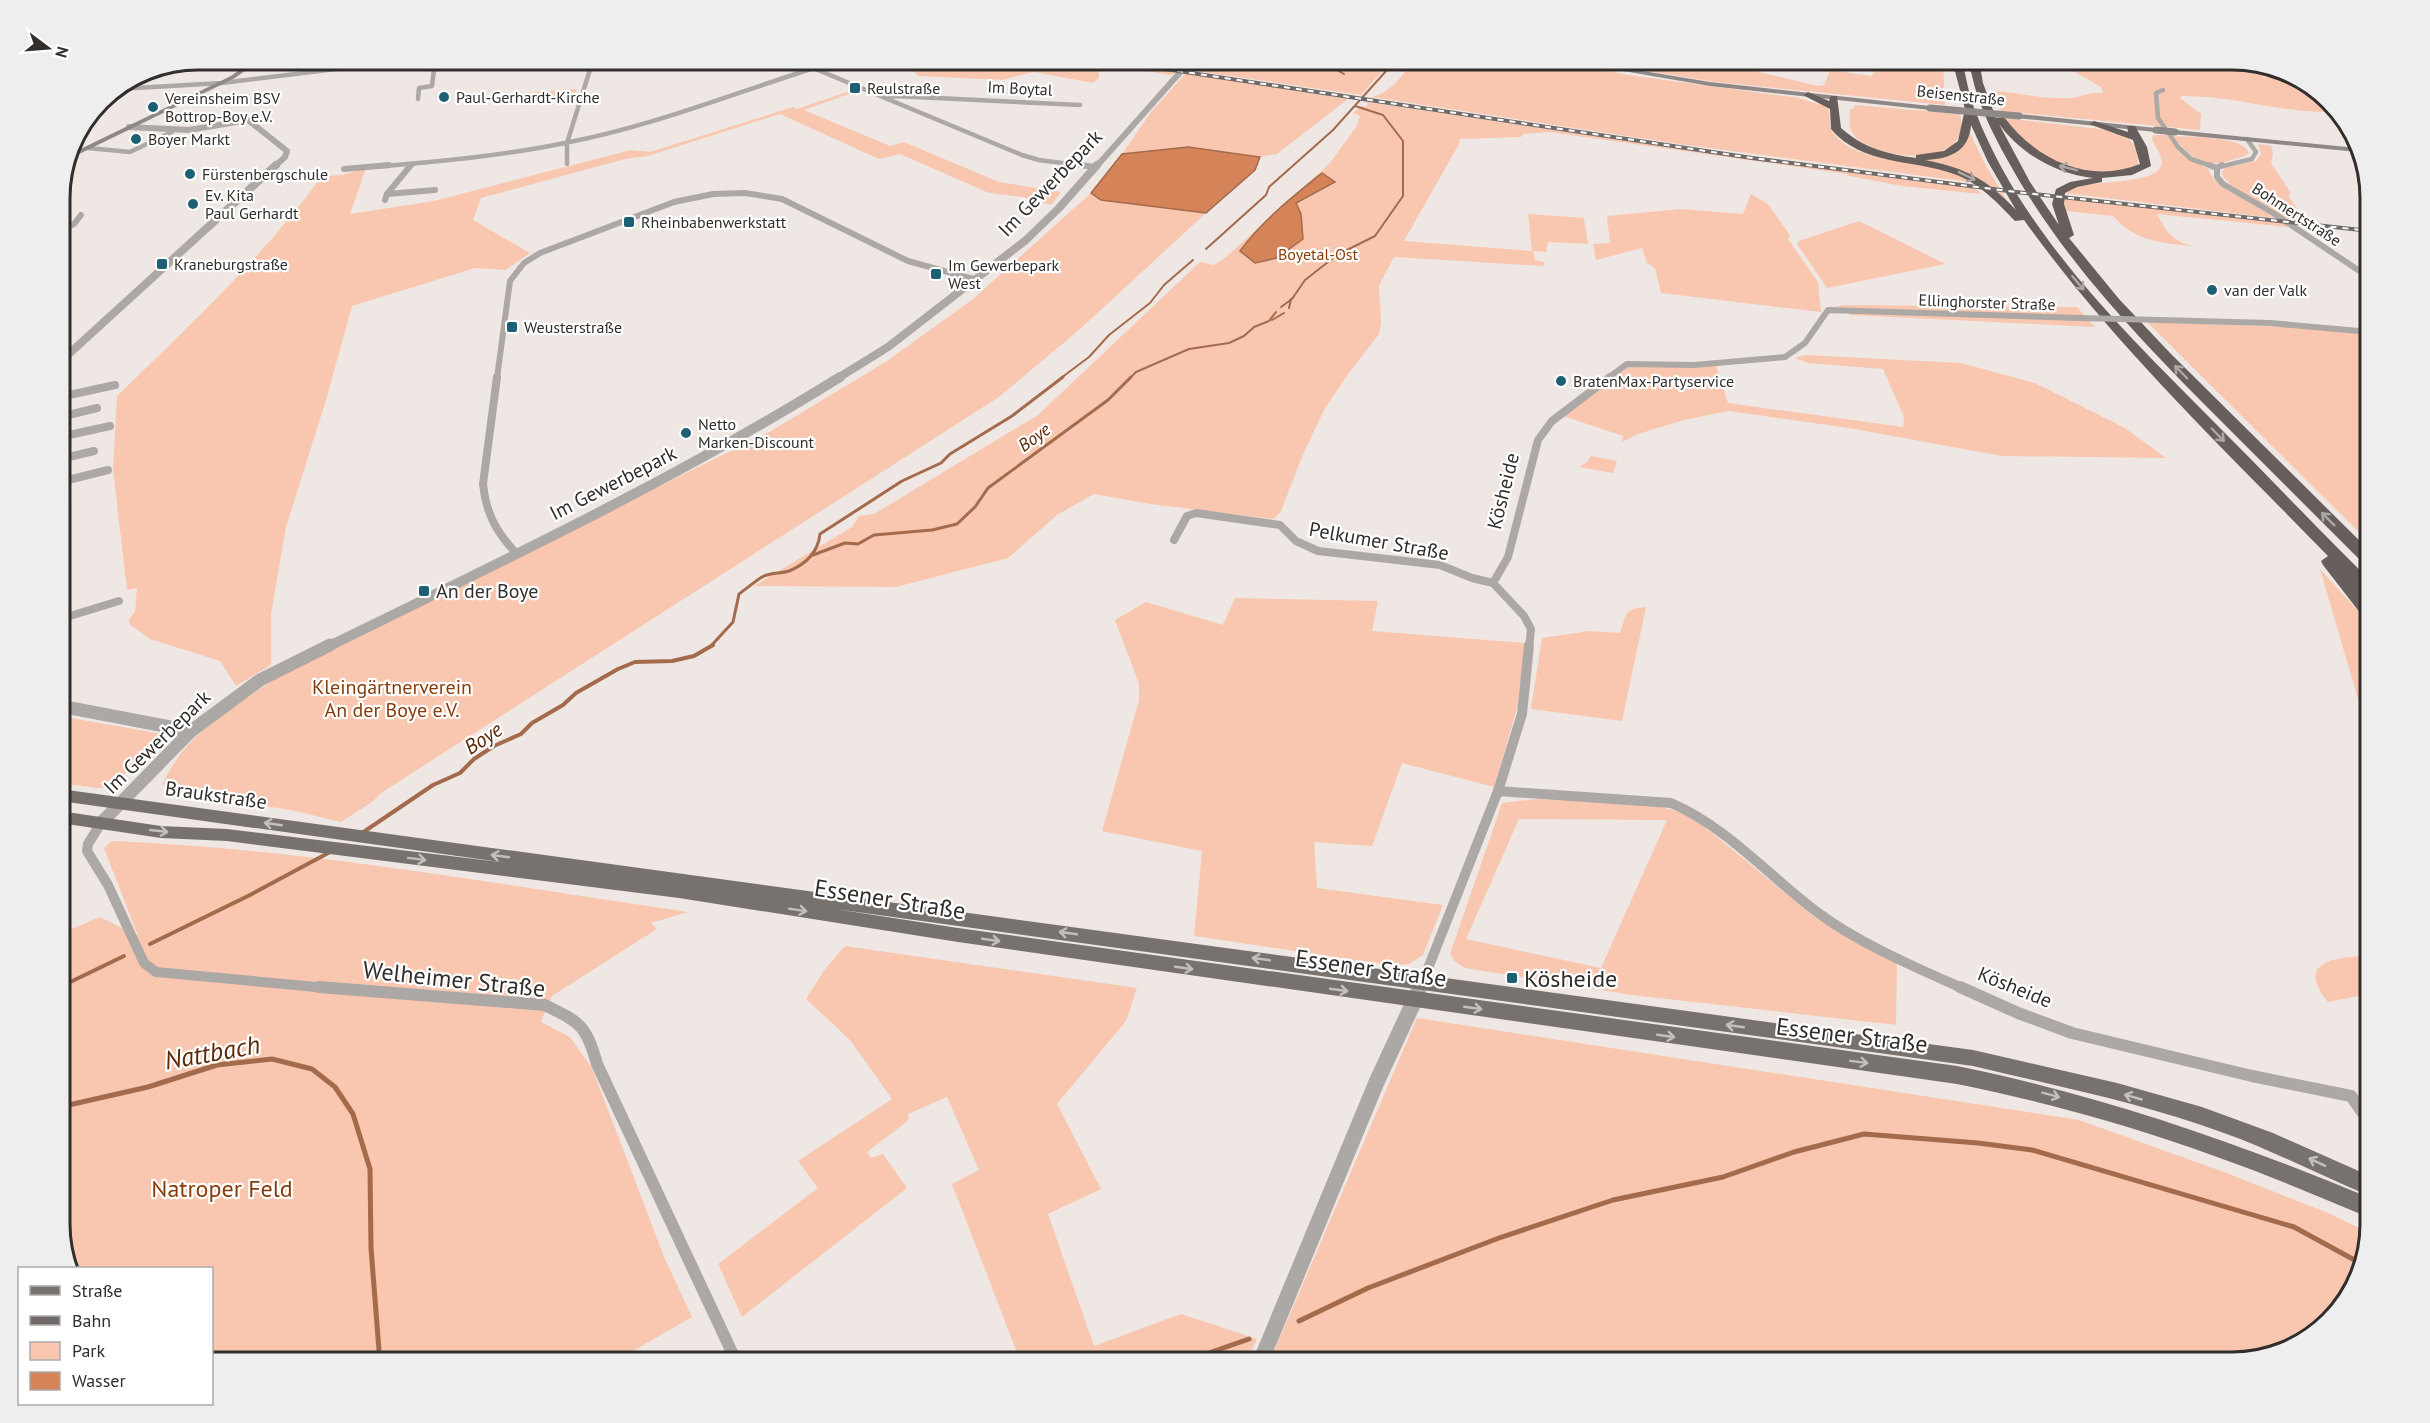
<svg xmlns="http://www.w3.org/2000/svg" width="2430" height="1423" font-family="'PT Sans',sans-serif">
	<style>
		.green { fill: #f9c7af; fill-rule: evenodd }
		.water { fill: #d58359; stroke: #a46a4c; stroke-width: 1.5 }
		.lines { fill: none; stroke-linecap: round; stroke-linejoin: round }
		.stream-far3 { stroke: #a46a4c; stroke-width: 2 }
		.stream-far2 { stroke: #a46a4c; stroke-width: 3 }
		.stream-far1 { stroke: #a46a4c; stroke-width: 4 }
		.stream { stroke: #a46a4c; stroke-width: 5 }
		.minor-far4 { stroke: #aca8a6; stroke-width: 4.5 }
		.minor-far3 { stroke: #aca8a6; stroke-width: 6 }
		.minor-far2 { stroke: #aca8a6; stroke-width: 8 }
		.minor-far1 { stroke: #aca8a6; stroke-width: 10 }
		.minor { stroke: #aca8a6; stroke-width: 12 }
		.tertiary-far4 { stroke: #aca8a6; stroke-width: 6 }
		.tertiary-far3 { stroke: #aca8a6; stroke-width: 8 }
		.tertiary-far2 { stroke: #aca8a6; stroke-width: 10 }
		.tertiary-far1 { stroke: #aca8a6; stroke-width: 13 }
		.tertiary { stroke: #aca8a6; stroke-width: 16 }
		.secondary { fill: #8e8886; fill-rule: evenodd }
		.primary { fill: #78726f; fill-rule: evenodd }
		.motorway { fill: #665f5b; fill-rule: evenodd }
		.rail-casing { stroke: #6f6a67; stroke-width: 4 }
		.rail { stroke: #fff; stroke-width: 2; stroke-dasharray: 6; stroke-linecap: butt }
		.minor-bridge { stroke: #aca8a6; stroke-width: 6 }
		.secondary-bridge { stroke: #8e8886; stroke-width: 7 }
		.oneway { stroke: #aba7a5 }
		.oneway2 { stroke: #c2c0be }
		.poi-dot { fill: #1d5f73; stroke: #fff; stroke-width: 2 }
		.labels { text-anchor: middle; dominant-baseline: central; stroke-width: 4.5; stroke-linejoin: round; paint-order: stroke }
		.far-poi-label { font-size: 16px; fill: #312e2c; stroke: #fff; text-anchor: start }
		.far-street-label { font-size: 16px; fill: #312e2c; stroke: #fff }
		.far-park-label { font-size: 16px; fill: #863b0a; stroke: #fff }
		.far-water-label { font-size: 18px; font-style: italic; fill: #5d2808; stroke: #fff }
		.street-label { font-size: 20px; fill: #312e2c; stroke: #fff }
		.poi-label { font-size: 20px; fill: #312e2c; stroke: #fff; text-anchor: start }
		.park-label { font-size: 20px; fill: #863b0a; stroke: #fff }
		.water-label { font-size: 21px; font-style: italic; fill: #5d2808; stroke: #fff }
		.near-street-label { font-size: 24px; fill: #312e2c; stroke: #fff }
		.near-poi-label { font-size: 24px; fill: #312e2c; stroke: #fff; text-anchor: start }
		.near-park-label { font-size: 24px; fill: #863b0a; stroke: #fff }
		.near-water-label { font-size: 26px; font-style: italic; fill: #5d2808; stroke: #fff }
		.rim { fill: none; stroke: #312e2c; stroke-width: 3 }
	</style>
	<rect width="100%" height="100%" fill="#efe7e3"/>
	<g class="green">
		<path d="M896,60H1093L1175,72L1172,75L1090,63L1099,70V78L1093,83L1034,72L1002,80L918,76L911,68Z"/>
		<path d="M1198,60H1392L1361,95L1189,70Z"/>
		<path d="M1414,60H1549L1628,75L1799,98L1828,107C1831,114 1828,122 1831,129C1853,171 1939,153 1970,182L1679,144L1372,97C1390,93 1403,75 1414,60Z"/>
		<path d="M1576,60H1708L1818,86L1824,85L1830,70L1872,76L1881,60H1943L1945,105L1716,82Z"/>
		<path d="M2054,60H2231L2300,78L2318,96L2326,112C2277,112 2231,95 2181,96L2180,98L2201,114L2200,130L2001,111L1996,91C2019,93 2043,99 2067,98C2081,98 2088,91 2103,93L2101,87Z"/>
		<path d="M1186,73L1348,99L1277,154L1260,157L1188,147L1122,154L1151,112Z"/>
		<path d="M577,89L575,96L528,101L506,99L508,94Z"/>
		<path d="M853,90L857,91L804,110L890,146L904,142L999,182L1061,192L1051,205L1023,197L989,193L900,154L879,159L780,114L647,156L625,159L481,198L473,220L530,253L506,270L475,268L352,306L326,400L286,527L271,614V665L236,686L220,661L150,639L129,624V619L135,612L137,588L127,590L113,469L117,396C189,326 263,257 322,176L343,175L366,168L350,214L434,201L631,150L650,152L793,107L797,109Z"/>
		<path d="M1367,102L1708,153L1974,187L1981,194L1902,186L1849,176L1847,174L1549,132L1523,134L1521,137L1460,139L1459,144L1404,241L1532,251L1528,214L1584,218L1588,244L1548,242L1546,252L1533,251L1535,260L1544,262V266L1394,257L1379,286L1381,323L1379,334L1346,377L1324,410L1301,459L1281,511L1274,519L1150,504L1094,494L1057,515L1008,558L896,587L754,586L852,527L859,516L874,514L1038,415L1200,262L1214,265L1226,257L1329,164L1357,126L1360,116L1353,113L1362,106L1367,107Z"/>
		<path d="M1855,105L1960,114C1976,172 1867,161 1852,132C1848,125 1850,116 1850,109H1853Z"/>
		<path d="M2004,118L2108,130C2131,137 2137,142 2138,166C2102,183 2050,164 2021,140C2014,135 2009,126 2004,118Z"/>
		<path d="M1968,133H1970L1984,162L2008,203L1985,183L1911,158L1952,154L1960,150Z"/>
		<path d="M2153,135H2166L2181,153L2208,169L2214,180L2222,186L2275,218L2064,193C2080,176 2171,190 2161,157C2159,151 2155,146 2152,140Z"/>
		<path d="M2172,136C2189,137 2244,136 2249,153C2243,158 2236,158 2228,161C2201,169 2189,155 2172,136Z"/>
		<path d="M2258,144L2271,146L2273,154L2271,163L2291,193L2288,196L2307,221L2285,219L2231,185L2223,177L2222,171L2226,168L2256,161L2261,154Z"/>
		<path d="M1091,193L1101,200L1206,213L1079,330L999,397L381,793L372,802L341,822L291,810L174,793L163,784C186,728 247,698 296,666L771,431L816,404L887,361L973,299Z"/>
		<path d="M1751,194L1768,204L1790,235L1788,239L1818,282L1821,312L1661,293L1655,268L1647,263L1642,248L1596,260L1593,244L1610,243L1607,216L1681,209L1743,214Z"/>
		<path d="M2064,198L2283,223L2289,227L2157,214C2168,235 2172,240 2195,247C2162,242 2137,243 2113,216L2065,211Z"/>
		<path d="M1859,221L1945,264L1827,288L1797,244L1799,241Z"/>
		<path d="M1844,305L2077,307L2095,327L1850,315L1846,309L1835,307Z"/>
		<path d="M2147,322L2370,330V543Z"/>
		<path d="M1805,355L1961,363L2035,383L2125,428L2166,458L2002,456L1849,428L1728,411L1684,420L1638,434L1622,442L1623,436L1563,416L1630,366L1716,365L1728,403L1903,427L1904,417L1883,369L1808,363L1795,358Z"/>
		<path d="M1591,456L1617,461L1613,473L1579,467L1587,462Z"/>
		<path d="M2320,569L2370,624V740Z"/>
		<path d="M1235,598L1378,601L1372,631L1525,643L1517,709L1494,787L1402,763L1372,846L1314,842L1317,888L1443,905L1423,955L1409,964L1390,965L1194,936L1202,851L1102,831L1139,700V684L1115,620L1146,602L1223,625Z"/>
		<path d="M1646,607L1622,721L1531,709L1542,638L1589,631L1620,633C1627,614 1624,608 1646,607Z"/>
		<path d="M60,716L162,734L164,737L111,787L97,788L60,783Z"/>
		<path d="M1538,799C1588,802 1651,796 1695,819L1813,916L1897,964L1896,1025L1632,995L1465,968L1454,961L1450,954L1502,803ZM1519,819L1667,820L1601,968L1466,939Z"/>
		<path d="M112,841C305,849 496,884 688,912L651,923L657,929L552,996L541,1022L570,1037L592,1068L665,1259L692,1317L612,1363H212V1268H71L60,1233V934L100,917L138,936L104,848Z"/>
		<path d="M845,946L1137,988L1126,1021L1057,1104L1101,1189L1048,1214L1094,1346L1181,1314L1257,1339L1246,1363H1021L952,1184L979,1170L947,1097L908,1114L909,1120L867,1152L871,1158L883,1154L907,1188L742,1317L718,1264L818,1188L798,1161L892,1099L850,1040L806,999L825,969Z"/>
		<path d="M2370,955V994L2328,1002C2294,959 2338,958 2370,955Z"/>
		<path d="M1417,1018L2079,1120L2224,1172L2328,1213L2368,1232L2352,1293L2301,1344L2232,1363H1269Z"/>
	</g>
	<g class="water">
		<path d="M1188,147L1260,157L1255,170L1206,213L1101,200L1091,193L1122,154Z"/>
		<path d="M1322,173L1335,182L1296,203L1301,214L1303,239L1277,258L1255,263L1240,251C1263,220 1292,197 1322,173Z"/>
	</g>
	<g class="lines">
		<g class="stream-far3">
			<path d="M1336,60L1337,70L1344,74"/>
			<path d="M1206,249L1266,195L1269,187L1333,130L1396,60"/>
			<path d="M1281,307L1292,299L1305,280L1337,255L1375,236L1403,196V141L1383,115L1355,106"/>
			<path d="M1289,308L1291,299"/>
			<path d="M1272,320L1284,313"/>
			<path d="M1061,378L1089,357L1109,335L1150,303L1164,285L1193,260"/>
			<path d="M1130,378L1136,372L1189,349L1229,343L1244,336L1254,327L1269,321L1276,312"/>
		</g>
		<g class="stream-far2">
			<path d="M813,555L845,543L858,544L874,535L932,530L957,524L975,507L988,488L1108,400L1131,377"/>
			<path d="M710,647L733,622L739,594C746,589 754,582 762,577C771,572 780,574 789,571C806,564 818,552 820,534L902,481L941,463L950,454L1012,416L1063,377"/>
		</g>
		<g class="stream-far1">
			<path d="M362,833L433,785L460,773L474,759L494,746L521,734L532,723L563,705L576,693L618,669L635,662L672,661L694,656L713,645"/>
			<path d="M150,944L250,895L330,852"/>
			<path d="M60,987L124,956"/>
		</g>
		<g class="stream">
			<path d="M60,1107L148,1087L217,1065L272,1059L312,1069L335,1087L353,1114L370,1169L371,1248L380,1363"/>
			<path d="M1299,1321L1368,1288L1499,1238L1613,1200L1723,1177L1794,1152L1864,1134L1978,1143L2032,1150L2294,1227L2360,1263"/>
			<path d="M1180,1363L1249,1339"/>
		</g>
		<g class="minor-far4">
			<path d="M794,60L1022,155L1039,160L1093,167"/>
			<path d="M118,89L222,83L410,60"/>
			<path d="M2163,90L2156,93L2158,118L2178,147L2191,159L2214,167"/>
			<path d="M886,98L895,96L1080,105"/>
			<path d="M418,99L419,88L432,86L435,60"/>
			<path d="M88,148L130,152L172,132"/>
			<path d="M567,164V143L593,60"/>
			<path d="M371,167C436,162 501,156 565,143C650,127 732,94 814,68"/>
			<path d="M410,167L412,164"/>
			<path d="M2219,167L2252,159L2256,152L2247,139"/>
		</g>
		<g class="minor-far3">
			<path d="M1081,165L1094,167"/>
			<path d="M2209,165L2217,168L2222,165"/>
			<path d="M2217,168V177L2223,184L2273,213L2370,278"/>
			<path d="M344,169L389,165"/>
			<path d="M387,194L435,190"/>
			<path d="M385,200L387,194L411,165"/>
			<path d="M60,232L74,224L81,215"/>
			<path d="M2160,320L2270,323L2370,332"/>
			<path d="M497,378L510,281L524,263L540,253L674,202L713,194L745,193L782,199L908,261L977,280"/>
			<path d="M1608,378L1627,364L1694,365L1785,357L1805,343L1828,310L2080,318"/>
		</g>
		<g class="minor-far2">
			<path d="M497,377L483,484C486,513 496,532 516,553"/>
			<path d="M60,397L115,385"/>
			<path d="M60,417L97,408"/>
			<path d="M60,437L110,426"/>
			<path d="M60,459L94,451"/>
			<path d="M60,482L108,470"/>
			<path d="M1174,540L1187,516L1196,513L1280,525L1296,541L1318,551L1440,565L1472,578L1493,583"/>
			<path d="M60,619L119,601"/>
			<path d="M1529,647L1531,629L1524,616L1493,583L1508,557L1538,440L1552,421L1610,377"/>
		</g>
		<g class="minor-far1">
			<path d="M1498,791L1671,803C1727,827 1769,876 1817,912C1858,943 1917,968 1964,989"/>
			<path d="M101,823L88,844L87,851L108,885L144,963L156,972L338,989"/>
			<path d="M1423,981L1498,791L1522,714L1529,645"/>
		</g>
		<g class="minor">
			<path d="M319,987L545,1005C581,1023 586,1025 597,1064L737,1363"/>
			<path d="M1960,987L2018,1013L2072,1033L2252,1076L2351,1096L2370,1123"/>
		</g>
		<g class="tertiary-far4">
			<path d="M129,127L189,130L248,120L287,151L285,157L274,167"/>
			<path d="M1096,167L1191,60"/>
		</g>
		<g class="tertiary-far3">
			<path d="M60,362L276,165"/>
			<path d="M838,378L888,347L1026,240L1059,208L1097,165"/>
		</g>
		<path class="tertiary-far2" d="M327,647C501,562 676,479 840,377"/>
		<g class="tertiary-far1">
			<path d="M60,706L191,731"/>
			<path d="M101,823L191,731L260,680L330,645"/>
		</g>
		<path class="tertiary" d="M1260,1363L1377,1081L1418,993"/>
		<g class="secondary">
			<path d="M253,60H260L235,78L67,160L68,155L231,76Z"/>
			<path d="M1560,60H1576L1710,82L1930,106L1934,108L1930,110L1710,86Z"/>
			<path d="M2019,114L2156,128L2160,130L2156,132L2016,118L2015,116Z"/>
			<path d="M2175,130L2357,148L2358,152L2172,134L2171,132Z"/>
		</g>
		<path class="primary" d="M60,789L1973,1050L2117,1083L2202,1107L2273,1133L2370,1176V1196C2321,1176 2274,1151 2224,1133C2142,1103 2057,1086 1973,1066L835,909L958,928L1957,1066C2100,1095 2236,1142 2370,1198V1218C2319,1197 2269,1175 2217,1157C2132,1126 2046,1102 1957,1084L958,942L679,898L227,841L161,838L60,823V811L161,826L227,829L508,863L60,801Z"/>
		<g class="motorway">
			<path d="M1952,60H1962C1966,77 1969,96 1976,113C2024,236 2125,332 2216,424C2268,476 2318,529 2370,580V595L2364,594L2358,587L2370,602V619L2364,618L2323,565L2321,561L2328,556C2223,448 2112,343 2024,220L2015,221C1997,202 1979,183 1954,174C1913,159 1862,166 1831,129L1830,109L1803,95L1808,92L1829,101L1831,96H1837L1841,128C1863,148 1887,154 1916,158V155L1944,151L1958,141L1965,109ZM1971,125L1988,162L2016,210C1988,180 1966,168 1925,160C1949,159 1969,152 1971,125Z"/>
			<path d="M1969,60H1979L1983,83L1996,118L2004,117C2035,159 2089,185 2140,164L2133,140L2089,124L2094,121L2128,132L2127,126H2135L2147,147L2151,166L2132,175L2102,178V182L2077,187L2065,193L2064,204L2074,235L2069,238L2119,299L2171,354L2370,551V565L2364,564C2317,517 2270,470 2223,423C2143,343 2063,261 2008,161C1990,129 1974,96 1969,60ZM1999,124C2021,154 2056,174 2093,178L2070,182L2056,189L2052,204L2059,225L2030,182Z"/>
		</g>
		<defs>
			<path id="rail" d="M1106,60L1752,158L2016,192L2370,231"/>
		</defs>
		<use href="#rail" class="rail-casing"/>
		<use href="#rail" class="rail"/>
		<path class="minor-bridge" d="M2080,318L2160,320"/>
		<g class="secondary-bridge">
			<path d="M1930,108L2019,116"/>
			<path d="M2156,130L2175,132"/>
		</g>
	</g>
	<defs><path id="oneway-shaft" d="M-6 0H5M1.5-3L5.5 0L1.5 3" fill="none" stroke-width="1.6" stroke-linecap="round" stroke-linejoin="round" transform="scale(1.5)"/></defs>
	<g class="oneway">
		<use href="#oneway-shaft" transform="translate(2068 168) rotate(-166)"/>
		<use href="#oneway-shaft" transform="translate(1967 176) rotate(26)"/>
		<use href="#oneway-shaft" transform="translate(2078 283) rotate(50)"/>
		<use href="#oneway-shaft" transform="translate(2181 372) rotate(-134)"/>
		<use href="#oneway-shaft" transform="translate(2218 435) rotate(46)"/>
		<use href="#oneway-shaft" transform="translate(2328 519) rotate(-135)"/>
	</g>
	<g class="oneway2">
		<use href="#oneway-shaft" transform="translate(273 824) rotate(-172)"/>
		<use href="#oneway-shaft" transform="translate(159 831) rotate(6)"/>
		<use href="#oneway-shaft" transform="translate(500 856) rotate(-172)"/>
		<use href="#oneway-shaft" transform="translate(417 859) rotate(7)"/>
		<use href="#oneway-shaft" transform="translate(798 910) rotate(9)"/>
		<use href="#oneway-shaft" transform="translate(1068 933) rotate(-172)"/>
		<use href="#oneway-shaft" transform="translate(991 940) rotate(8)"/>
		<use href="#oneway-shaft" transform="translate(1261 959) rotate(-172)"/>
		<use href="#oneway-shaft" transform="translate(1184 968) rotate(8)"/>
		<use href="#oneway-shaft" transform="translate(1339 990) rotate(8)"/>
		<use href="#oneway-shaft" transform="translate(1473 1008) rotate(8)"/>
		<use href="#oneway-shaft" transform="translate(1735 1026) rotate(-172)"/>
		<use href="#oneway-shaft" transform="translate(1666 1036) rotate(8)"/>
		<use href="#oneway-shaft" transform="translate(1859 1062) rotate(7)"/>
		<use href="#oneway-shaft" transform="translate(2051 1095) rotate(15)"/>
		<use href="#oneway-shaft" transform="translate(2133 1097) rotate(-164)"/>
		<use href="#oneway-shaft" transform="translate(2317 1162) rotate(-155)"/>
	</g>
	<g class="poi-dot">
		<rect x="849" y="82" width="12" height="12" rx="3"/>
		<circle cx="444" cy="97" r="6"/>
		<circle cx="153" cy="107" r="6"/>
		<circle cx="136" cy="139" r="6"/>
		<circle cx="190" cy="174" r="6"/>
		<circle cx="193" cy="204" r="6"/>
		<rect x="623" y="216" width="12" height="12" rx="3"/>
		<rect x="156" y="258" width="12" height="12" rx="3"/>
		<rect x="930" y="268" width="12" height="12" rx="3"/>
		<circle cx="2212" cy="290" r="6"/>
		<rect x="506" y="321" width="12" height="12" rx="3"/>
		<circle cx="1561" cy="381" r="6"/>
		<circle cx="686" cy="433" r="6"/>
		<rect x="418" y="585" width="12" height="12" rx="3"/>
		<rect x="1506" y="972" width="12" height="12" rx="3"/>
	</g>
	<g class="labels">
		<g class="far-poi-label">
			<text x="867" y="88">Reulstraße</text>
			<text x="456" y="97">Paul-Gerhardt-Kirche</text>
			<text x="165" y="98">Vereinsheim BSV<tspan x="165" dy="18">Bottrop-Boy e.V.</tspan></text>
			<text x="148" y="139">Boyer Markt</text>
			<text x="202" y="174">Fürstenbergschule</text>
			<text x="205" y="195">Ev. Kita<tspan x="205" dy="18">Paul Gerhardt</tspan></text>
			<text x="641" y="222">Rheinbabenwerkstatt</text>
			<text x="174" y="264">Kraneburgstraße</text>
			<text x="948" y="265">Im Gewerbepark<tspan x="948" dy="18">West</tspan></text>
			<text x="2224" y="290">van der Valk</text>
			<text x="524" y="327">Weusterstraße</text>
			<text x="1573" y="381">BratenMax-Partyservice</text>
			<text x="698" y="424">Netto<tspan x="698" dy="18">Marken-Discount</tspan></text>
		</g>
		<g class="far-street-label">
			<text transform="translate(1020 88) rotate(3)">Im Boytal</text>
			<text transform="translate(1961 95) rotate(6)">Beisenstraße</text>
			<text transform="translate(2297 214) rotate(33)">Bohmertstraße</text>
			<text transform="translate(1987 302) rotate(2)">Ellinghorster Straße</text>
		</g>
		<g class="far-park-label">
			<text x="1318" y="254">Boyetal-Ost</text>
		</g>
		<g class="far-water-label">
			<text transform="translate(1034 437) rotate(-36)">Boye</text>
		</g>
		<g class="street-label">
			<text transform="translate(1050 183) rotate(-46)">Im Gewerbepark</text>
			<text transform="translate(613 483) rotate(-27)">Im Gewerbepark</text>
			<text transform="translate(1503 491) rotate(-76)">Kösheide</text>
			<text transform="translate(1379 541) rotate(10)">Pelkumer Straße</text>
			<text transform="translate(157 742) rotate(-44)">Im Gewerbepark</text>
			<text transform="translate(216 795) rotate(8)">Braukstraße</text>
			<text transform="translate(2015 987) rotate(22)">Kösheide</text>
		</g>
		<g class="poi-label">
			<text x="436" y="591">An der Boye</text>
		</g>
		<g class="park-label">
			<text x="392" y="687">Kleingärtnerverein<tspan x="392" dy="23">An der Boye e.V.</tspan></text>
		</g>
		<g class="water-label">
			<text transform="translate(483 738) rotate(-33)">Boye</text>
		</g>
		<g class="near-street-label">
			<text transform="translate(890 899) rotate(9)">Essener Straße</text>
			<text transform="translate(1371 968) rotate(8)">Essener Straße</text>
			<text transform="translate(454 979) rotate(6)">Welheimer Straße</text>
			<text transform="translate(1852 1035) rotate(7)">Essener Straße</text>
		</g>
		<g class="near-poi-label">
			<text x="1524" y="978">Kösheide</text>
		</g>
		<g class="near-park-label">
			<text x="222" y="1188">Natroper Feld</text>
		</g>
		<g class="near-water-label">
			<text transform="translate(212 1052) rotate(-10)">Nattbach</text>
		</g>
	</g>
	<path d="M0 0H2430V1423H0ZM198 70H2232A128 128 0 0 1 2360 198V1224A128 128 0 0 1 2232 1352H198A128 128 0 0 1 70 1224V198A128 128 0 0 1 198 70Z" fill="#efeeee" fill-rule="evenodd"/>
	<path class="rim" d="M198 70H2232A128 128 0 0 1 2360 198V1224A128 128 0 0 1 2232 1352H198A128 128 0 0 1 70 1224V198A128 128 0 0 1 198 70Z"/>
	<rect x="18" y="1267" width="195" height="138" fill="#ffffff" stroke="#adabab" stroke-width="1.5"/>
	<rect x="30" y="1286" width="30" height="9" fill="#78726f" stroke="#adabab" stroke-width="1.5"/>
	<text x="72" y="1297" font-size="18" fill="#312e2c">Straße</text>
	<rect x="30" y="1316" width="30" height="9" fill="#6f6a67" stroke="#adabab" stroke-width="1.5"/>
	<text x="72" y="1327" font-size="18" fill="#312e2c">Bahn</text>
	<rect x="30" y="1342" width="30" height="18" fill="#f9c7af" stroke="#adabab" stroke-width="1.5"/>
	<text x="72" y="1357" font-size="18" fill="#312e2c">Park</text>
	<rect x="30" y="1372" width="30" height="18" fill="#d58359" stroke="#adabab" stroke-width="1.5"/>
	<text x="72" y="1387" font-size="18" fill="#312e2c">Wasser</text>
	<g transform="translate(48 48) rotate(106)" stroke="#ffffff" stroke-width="4.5" paint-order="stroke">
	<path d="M0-4.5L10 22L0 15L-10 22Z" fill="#312e2c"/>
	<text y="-9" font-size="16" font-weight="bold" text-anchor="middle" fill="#312e2c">N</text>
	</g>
</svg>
